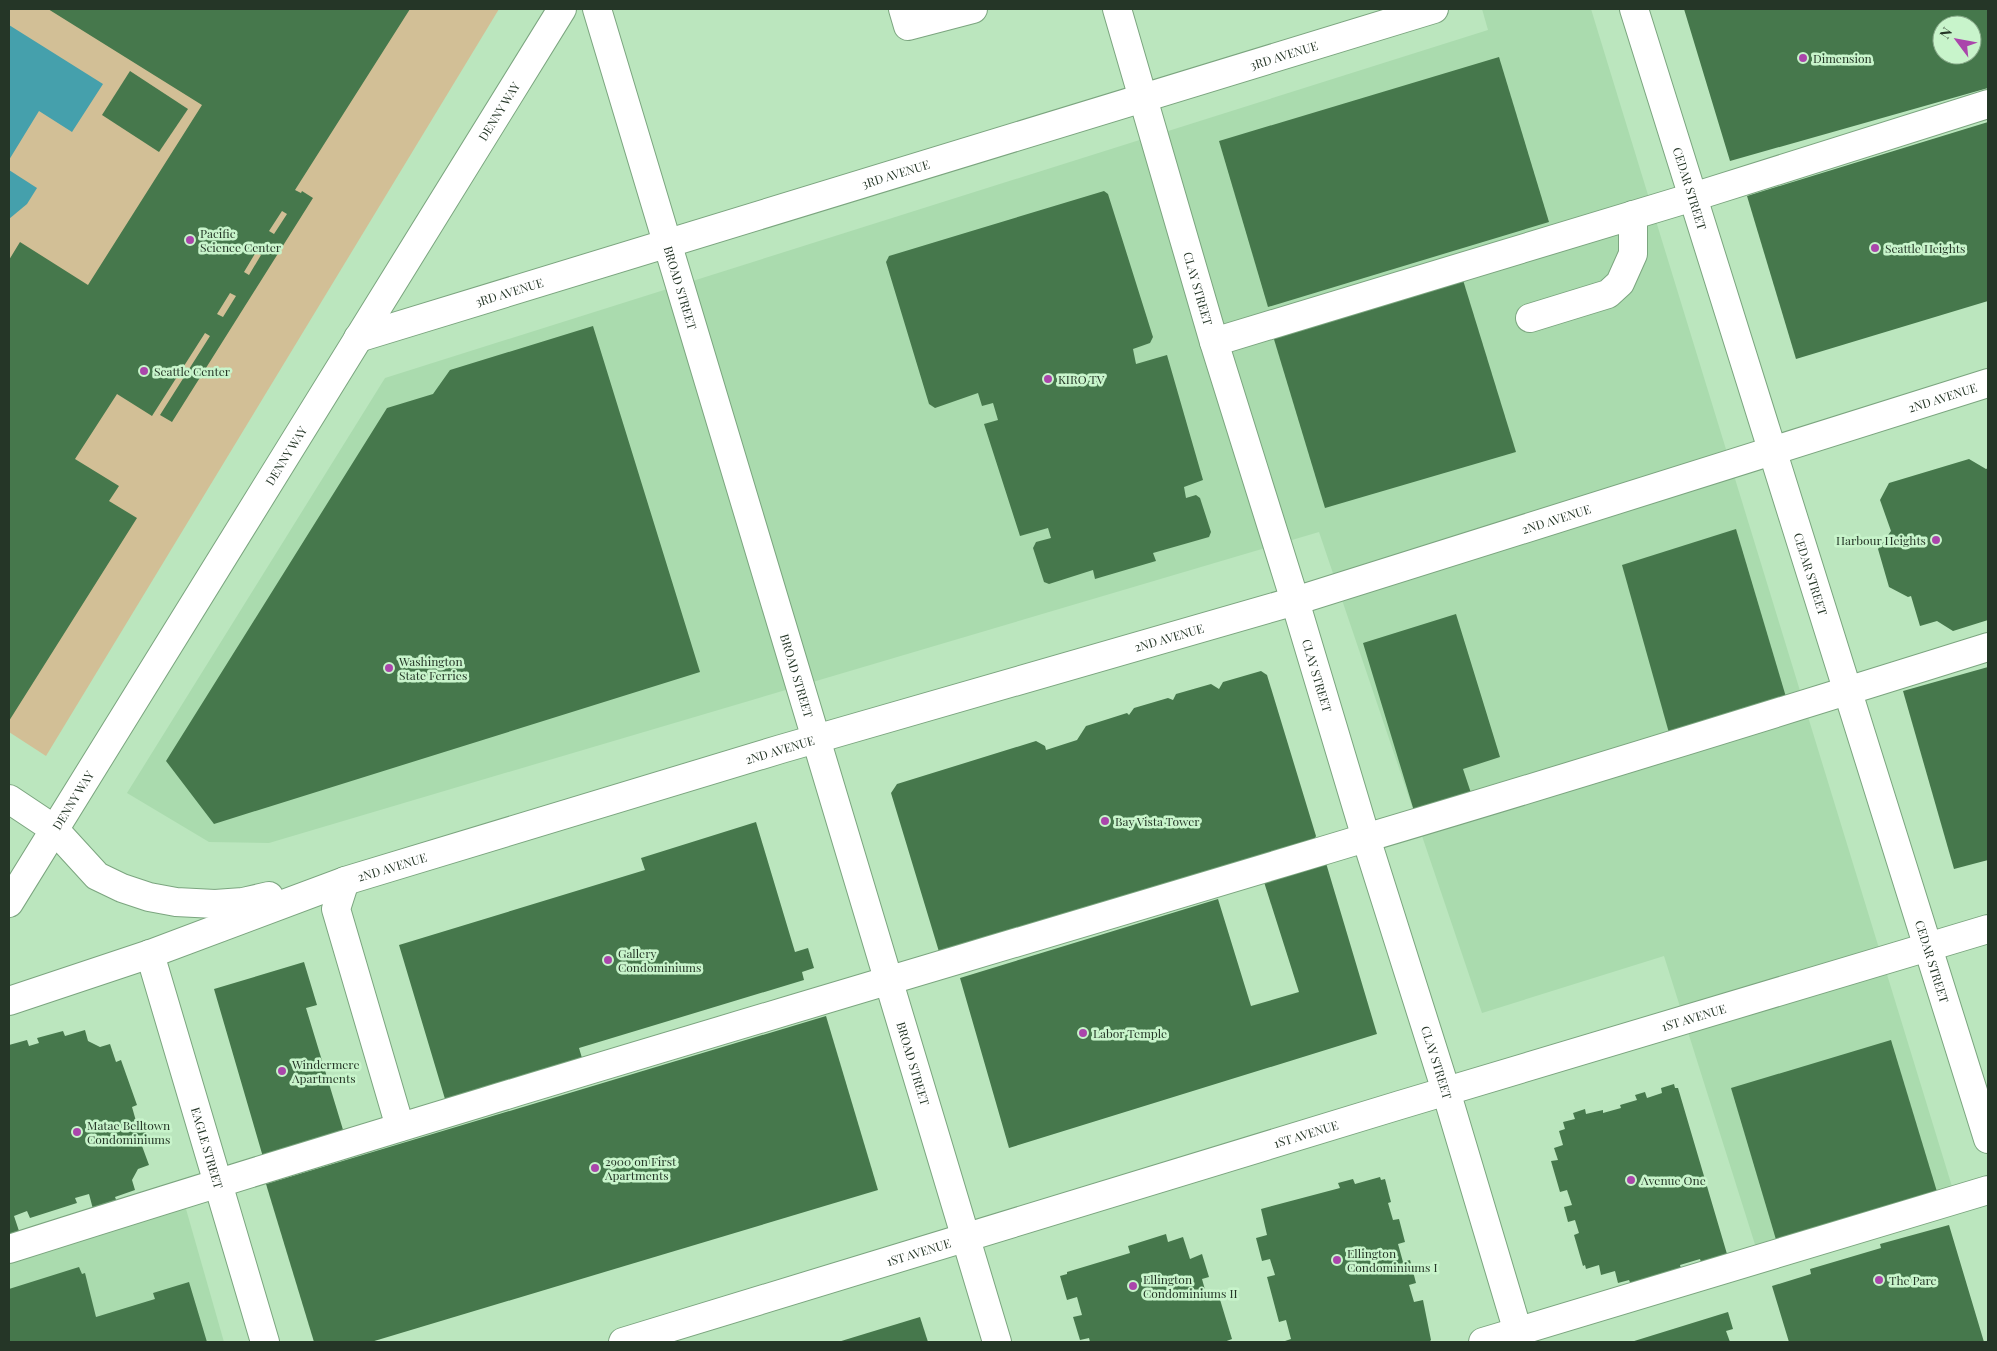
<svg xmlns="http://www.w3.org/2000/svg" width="1997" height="1351" font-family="'Playfair Display',serif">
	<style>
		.built { fill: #aadbae }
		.green { fill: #d2bf96 }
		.water { fill: #45a0ac }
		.building { fill: #46784c; fill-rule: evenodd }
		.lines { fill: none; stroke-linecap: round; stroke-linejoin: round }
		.minor-casing { stroke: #7ba57f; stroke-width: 30 }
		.major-casing { stroke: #7ba57f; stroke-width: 30 }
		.minor { stroke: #fff; stroke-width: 28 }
		.major { stroke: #fff; stroke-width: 28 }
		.poi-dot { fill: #aa46ab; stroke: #c8f4cb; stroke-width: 2 }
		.labels { text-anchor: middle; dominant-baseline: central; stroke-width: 5; stroke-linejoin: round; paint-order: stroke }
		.street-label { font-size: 12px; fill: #253627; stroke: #c8f4cb }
		.poi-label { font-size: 12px; fill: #253627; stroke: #c8f4cb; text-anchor: start }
	</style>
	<rect width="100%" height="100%" fill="#bbe6be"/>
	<g class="built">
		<path d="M1482,9H1591L1954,1193L1758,1254L1664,956L1482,1013L1319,532L269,843L209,842L127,793L385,378L1488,30Z"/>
		<path d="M184,1202L224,1342H9V1256Z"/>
	</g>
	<path class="green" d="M9,9H499L46,756L9,732Z"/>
	<g class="water">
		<path d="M9,25L103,84L72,132L39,111L9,160Z"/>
		<path d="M9,170L37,188L27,204L9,219Z"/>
	</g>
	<g class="building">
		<path d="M48,9H410L295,190L301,193L302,191L313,198L172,422L160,415L210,336L205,333L152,416L117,394L75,459L119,486L109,501L137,518L9,721V260L20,242L88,285L202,105ZM282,211L287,214L274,234L269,231ZM256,252L261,255L249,275L244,272ZM230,293L236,296L223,317L217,314Z"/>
		<path d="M1684,9H1988V88L1730,161ZM1942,25H1972V55H1942Z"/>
		<path d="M1499,57L1549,222L1268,307L1219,141Z"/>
		<path d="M130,71L188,109L159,152L102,115Z"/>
		<path d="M1988,122V301L1796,359L1747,196Z"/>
		<path d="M1104,191L1108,194L1153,337L1150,343L1133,349L1136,364L1167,355L1203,480L1184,487L1186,498L1196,495L1200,498L1211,532L1209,537L1153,553L1156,561L1095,579L1093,570L1049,584L1044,582L1033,548L1036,542L1051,538L1048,528L1020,536L984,424L998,420L993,403L982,406L978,393L935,408L929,404L886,262L889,256Z"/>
		<path d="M1463,280L1516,452L1325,508L1273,336Z"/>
		<path d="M593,326L700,672L214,824L166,761L387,408L433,394L450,370Z"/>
		<path d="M1969,459L1986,469L1988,468V620L1953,631L1937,621L1920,626L1911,596L1908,597L1889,587L1878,549L1891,531L1880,500L1889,483Z"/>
		<path d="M1736,529L1786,697L1669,733L1622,565Z"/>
		<path d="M1456,614L1500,757L1463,769L1471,793L1414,811L1363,643Z"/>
		<path d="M1988,667V860L1954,869L1903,691Z"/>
		<path d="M1261,671L1267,675L1316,836L1312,845L940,955L891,793L897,784L1036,741L1045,746L1046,750L1077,740L1086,726L1127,713L1129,715L1134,708L1168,698L1173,700L1176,694L1211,684L1219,689L1223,682Z"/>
		<path d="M756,822L795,952L808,948L814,968L802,972L804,980L579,1048L582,1058L445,1099L399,945L645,870L641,858Z"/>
		<path d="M1326,863L1377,1034L1009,1148L960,978L1218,899L1251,1006L1299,992L1264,882Z"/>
		<path d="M304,962L317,1005L306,1008L344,1133L263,1157L214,989Z"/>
		<path d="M826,1016L878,1190L371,1342H314L266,1184Z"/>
		<path d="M85,1030L88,1041L100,1047L110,1044L116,1062L121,1060L137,1105L132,1107L136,1121L142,1119L149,1143L142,1146L149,1165L138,1169L132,1180L135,1190L115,1197L117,1202L93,1209L89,1194L75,1198L77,1203L30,1218L27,1211L14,1216L19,1231L9,1234V1045L27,1040L29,1046L39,1043L37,1038L63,1031L65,1036Z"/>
		<path d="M1891,1040L1938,1195L1777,1243L1731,1088Z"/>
		<path d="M1674,1084L1675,1088H1678L1727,1254L1722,1255L1723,1259L1702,1265L1700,1259L1680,1265L1682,1272L1632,1287L1629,1280L1618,1283L1615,1271L1601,1275L1599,1265L1586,1269L1585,1265L1583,1266L1574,1235L1579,1233L1575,1220L1568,1222L1564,1207L1572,1205L1567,1190L1560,1192L1551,1161L1558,1160L1554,1148L1563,1145L1559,1131L1565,1129L1563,1122L1575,1119L1573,1113L1585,1109L1586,1114L1603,1110V1113L1621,1108L1620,1105L1637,1100L1635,1095L1645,1092L1647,1098L1662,1093L1661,1088Z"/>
		<path d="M1380,1177L1381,1180L1385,1179L1391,1202L1388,1203L1393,1220L1399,1219L1405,1242L1398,1244L1403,1262L1410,1260L1416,1283L1409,1285L1414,1302L1423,1300L1431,1340L1429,1342H1286L1285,1341L1291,1339L1286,1320L1279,1322L1267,1277L1275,1275L1270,1259L1262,1261L1256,1238L1267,1235L1261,1209L1340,1188L1338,1183L1353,1179L1355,1184Z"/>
		<path d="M1949,1225L1984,1342H1789L1772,1286L1811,1274L1810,1269L1881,1248L1880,1244Z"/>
		<path d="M1166,1234L1168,1242L1183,1237L1190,1259L1202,1254L1209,1277L1202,1279L1207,1297L1218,1293L1232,1339L1224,1342H1090L1089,1338L1080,1340L1073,1317L1082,1315L1077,1297L1067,1300L1060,1276L1067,1274V1272L1130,1253L1128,1246Z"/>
		<path d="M79,1267L82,1274L85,1273L96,1317L155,1299L153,1293L189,1282L207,1342H9V1289Z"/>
		<path d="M1728,1312L1733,1329L1726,1331L1730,1342H1631Z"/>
		<path d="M920,1317L928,1342H838Z"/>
	</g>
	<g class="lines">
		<defs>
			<g id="minor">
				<path d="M903,9L908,26L973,9"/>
				<path id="s1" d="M1117,9L1214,342L1295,601L1366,838L1446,1091L1521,1342"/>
				<path id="s2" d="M1634,9L1988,1139"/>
				<path d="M1530,318L1608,294L1620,283L1633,254V215"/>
				<path d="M1214,342L1693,197L1988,104"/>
				<path d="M9,799L54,829"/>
				<path d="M345,881L336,909L400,1127"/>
				<path id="s3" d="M150,954L265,1342"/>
				<path d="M9,1249C458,1106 911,975 1362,839C1571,777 1780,712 1988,647"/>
				<path d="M1483,1342L1988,1190"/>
			</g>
			<g id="major">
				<path id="s4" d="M597,9L997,1342"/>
				<path id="s5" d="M358,338L1434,9"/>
				<path d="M54,829L97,876L122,888L149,897L176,902L215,904L243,902L269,896"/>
				<path id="s6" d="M9,903L562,9"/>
				<path id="s7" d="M9,1001L150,954L345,881L781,749L1295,601L1988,383"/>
				<path id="s8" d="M623,1342L1400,1105L1988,929"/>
			</g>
		</defs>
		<use href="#minor" class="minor-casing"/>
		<use href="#major" class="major-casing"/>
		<use href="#minor" class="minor"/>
		<use href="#major" class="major"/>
	</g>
	<g class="poi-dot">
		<circle cx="1803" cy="58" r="5"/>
		<circle cx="190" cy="240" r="5"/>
		<circle cx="1875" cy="248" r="5"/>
		<circle cx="144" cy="371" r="5"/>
		<circle cx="1048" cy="379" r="5"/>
		<circle cx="1936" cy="540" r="5"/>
		<circle cx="389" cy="668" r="5"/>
		<circle cx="1105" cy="821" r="5"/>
		<circle cx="608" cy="960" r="5"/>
		<circle cx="1083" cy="1033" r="5"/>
		<circle cx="282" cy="1071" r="5"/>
		<circle cx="77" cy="1132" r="5"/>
		<circle cx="595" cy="1168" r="5"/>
		<circle cx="1631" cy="1180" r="5"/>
		<circle cx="1337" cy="1260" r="5"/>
		<circle cx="1879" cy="1280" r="5"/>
		<circle cx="1133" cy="1286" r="5"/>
	</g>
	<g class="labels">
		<g class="street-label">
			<text stroke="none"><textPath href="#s5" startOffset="968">3RD AVENUE</textPath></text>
			<text stroke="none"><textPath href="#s6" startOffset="931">DENNY WAY</textPath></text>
			<text stroke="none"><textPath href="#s5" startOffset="562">3RD AVENUE</textPath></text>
			<text stroke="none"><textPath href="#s2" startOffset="188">CEDAR STREET</textPath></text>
			<text stroke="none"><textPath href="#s4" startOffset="291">BROAD STREET</textPath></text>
			<text stroke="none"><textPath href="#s1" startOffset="291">CLAY STREET</textPath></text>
			<text stroke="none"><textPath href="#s5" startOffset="158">3RD AVENUE</textPath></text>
			<text stroke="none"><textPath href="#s7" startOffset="2026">2ND AVENUE</textPath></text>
			<text stroke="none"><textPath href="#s6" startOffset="526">DENNY WAY</textPath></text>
			<text stroke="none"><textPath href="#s7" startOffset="1621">2ND AVENUE</textPath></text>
			<text stroke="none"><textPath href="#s2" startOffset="592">CEDAR STREET</textPath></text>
			<text stroke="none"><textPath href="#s7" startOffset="1216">2ND AVENUE</textPath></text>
			<text stroke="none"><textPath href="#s4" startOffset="696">BROAD STREET</textPath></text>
			<text stroke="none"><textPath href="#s1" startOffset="696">CLAY STREET</textPath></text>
			<text stroke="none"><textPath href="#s7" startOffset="811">2ND AVENUE</textPath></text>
			<text stroke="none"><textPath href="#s6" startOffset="121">DENNY WAY</textPath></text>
			<text stroke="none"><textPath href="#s7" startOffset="406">2ND AVENUE</textPath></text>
			<text stroke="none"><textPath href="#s2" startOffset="998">CEDAR STREET</textPath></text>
			<text stroke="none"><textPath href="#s8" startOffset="1119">1ST AVENUE</textPath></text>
			<text stroke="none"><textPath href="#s4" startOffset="1101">BROAD STREET</textPath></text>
			<text stroke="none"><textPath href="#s1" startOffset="1101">CLAY STREET</textPath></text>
			<text stroke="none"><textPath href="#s8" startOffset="714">1ST AVENUE</textPath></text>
			<text stroke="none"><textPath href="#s3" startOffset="202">EAGLE STREET</textPath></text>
			<text stroke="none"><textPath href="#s8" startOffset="309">1ST AVENUE</textPath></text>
		</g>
		<g class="poi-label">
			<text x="1813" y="58">Dimension</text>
			<text x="200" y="233">Pacific<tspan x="200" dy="14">Science Center</tspan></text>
			<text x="1885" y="248">Seattle Heights</text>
			<text x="154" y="371">Seattle Center</text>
			<text x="1058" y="379">KIRO TV</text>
			<text x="1926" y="540" text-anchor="end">Harbour Heights</text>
			<text x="399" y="661">Washington<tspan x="399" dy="14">State Ferries</tspan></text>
			<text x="1115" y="821">Bay Vista Tower</text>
			<text x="618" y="953">Gallery<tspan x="618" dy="14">Condominiums</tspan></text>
			<text x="1093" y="1033">Labor Temple</text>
			<text x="292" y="1064">Windermere<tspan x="292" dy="14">Apartments</tspan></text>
			<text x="87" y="1125">Matae Belltown<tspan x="87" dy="14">Condominiums</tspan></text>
			<text x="605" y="1161">2900 on First<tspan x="605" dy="14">Apartments</tspan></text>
			<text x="1641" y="1180">Avenue One</text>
			<text x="1347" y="1253">Ellington<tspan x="1347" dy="14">Condominiums I</tspan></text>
			<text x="1143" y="1279">Ellington<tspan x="1143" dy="14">Condominiums II</tspan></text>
			<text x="1889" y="1280">The Parc</text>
		</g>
	</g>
	<rect width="1997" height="1351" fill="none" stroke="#253627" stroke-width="20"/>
	<g transform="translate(1957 40) rotate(302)"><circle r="24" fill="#c8f4cb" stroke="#87a889"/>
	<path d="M0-4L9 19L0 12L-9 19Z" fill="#aa46ab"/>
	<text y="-8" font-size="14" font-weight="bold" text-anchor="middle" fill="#253627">N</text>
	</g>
</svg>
